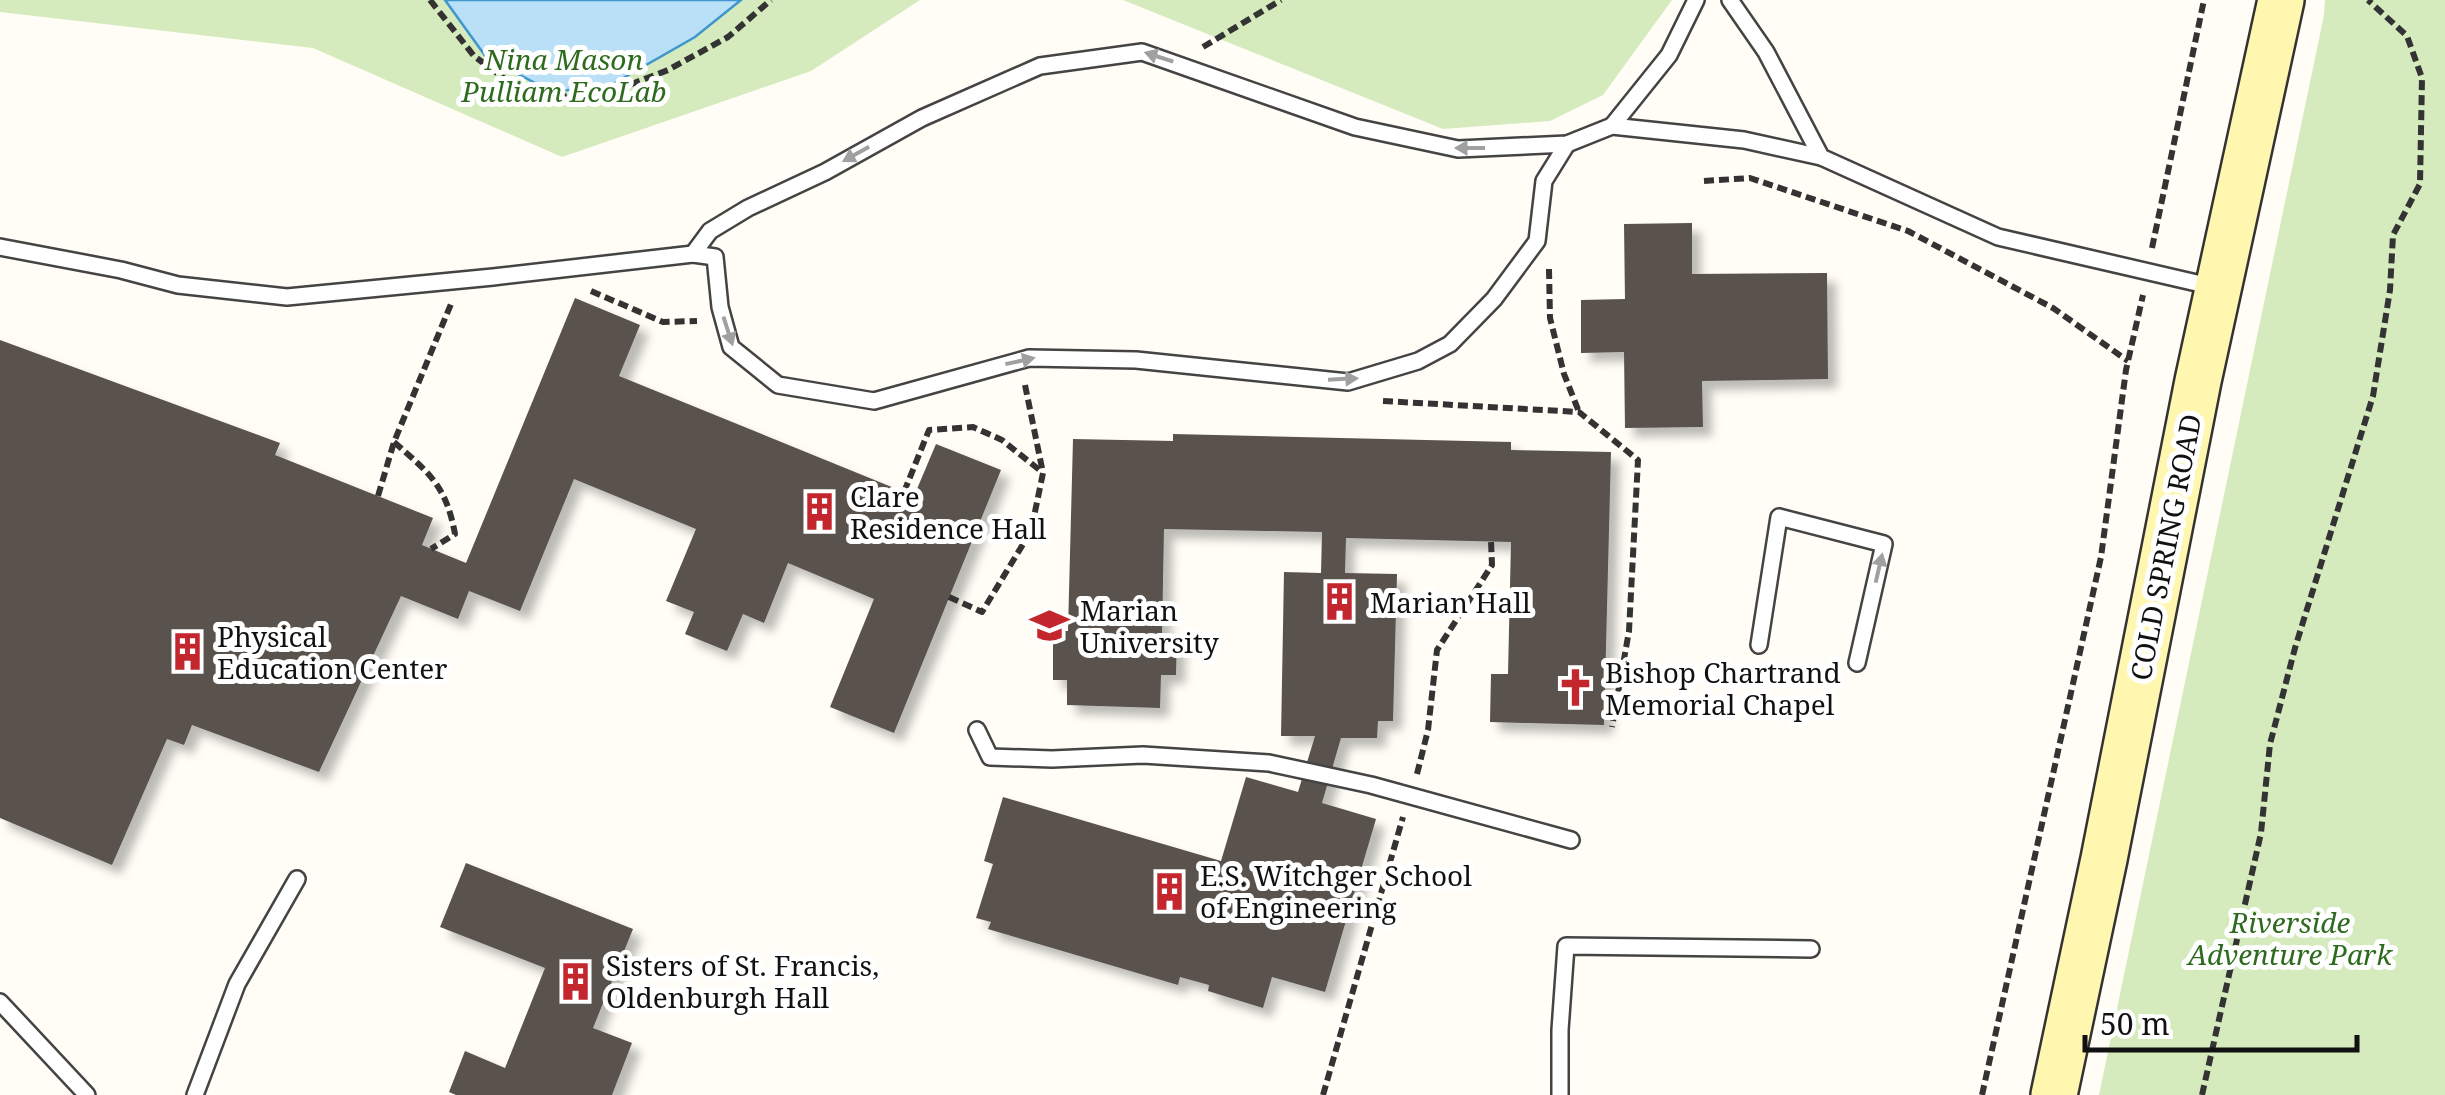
<svg xmlns="http://www.w3.org/2000/svg" width="2445" height="1095" font-family="'Noto Serif',serif">
	<style>
		.green { fill: #d5ebbd }
		.water { fill: #b9e0f7; stroke: #3f96cf; stroke-width: 2.5 }
		.building { fill: #5a524d; filter: url(#shadow) }
		.lines { fill: none; stroke-linecap: round; stroke-linejoin: round }
		.lane-casing { stroke: #444; stroke-width: 20 }
		.secondary-casing { stroke: #333; stroke-width: 50 }
		.path { stroke: #333; stroke-width: 6; stroke-dasharray: 10 5; stroke-linecap: butt }
		.lane { stroke: #fff; stroke-width: 15 }
		.secondary { stroke: #fff6b0; stroke-width: 45 }
		.oneway { fill: #a0a0a0 }
		.labels { text-anchor: middle; dominant-baseline: central; stroke-width: 10; stroke-linejoin: round; paint-order: stroke }
		.park-label { font-size: 28px; font-style: italic; fill: #2f6b1f; stroke: #fff }
		.poi-label { font-size: 28px; fill: #111; stroke: #fff; text-anchor: start }
		.street-label { font-size: 28px; fill: #111; stroke: #fff }
	</style>
	<defs>
		<filter id="shadow"><feDropShadow dx="9" dy="9" stdDeviation="5" flood-color="#0004"/></filter>
	</defs>
	<rect width="100%" height="100%" fill="#fffdf5"/>
	<g class="green">
		<path d="M0,0H920L811,71L562,157L313,48L0,12Z"/>
		<path d="M1123,0H1672L1603,95L1550,121L1443,129Z"/>
		<path d="M2325,0H2445V1095H2099L2324,15Z"/>
	</g>
	<path class="water" d="M445,0H741L695,37L611,85L552,92L486,57Z"/>
	<g class="building">
		<path d="M1692,223V274L1827,273L1828,379L1702,381L1703,427L1625,428L1624,352L1581,353V300L1625,299L1624,224Z"/>
		<path d="M575,298L640,325L619,376L904,492L914,496L936,444L1001,470L894,733L830,707L874,599L788,563L764,623L743,614L727,651L685,634L694,612L666,601L696,529L574,479L520,611L469,591L458,619L401,596L319,772L192,725L184,745L167,739L112,865L0,818V340L280,443L275,455L433,518L422,545L466,563Z"/>
		<path d="M1173,434L1511,442V450L1611,452L1604,725L1490,722L1491,674H1508L1511,542L1346,538L1345,573L1397,574L1393,721H1378L1377,738H1341L1322,803L1376,819L1325,992L1272,977L1263,1008L1208,991L1209,985L1180,977L1178,985L988,929L991,922L976,918L993,864L984,861L1003,797L1221,861L1246,777L1298,792L1315,736H1281L1284,572L1321,573L1322,532L1164,529L1162,635H1177L1176,675H1161L1160,708L1067,705V680H1053V631H1068L1073,439L1173,441Z"/>
		<path d="M466,863L633,929L593,1028L632,1043L612,1095H456L449,1092L465,1051L505,1068L545,968L440,927Z"/>
	</g>
	<g class="lines">
		<defs>
			<g id="lane">
				<path d="M1730,0L1766,52L1821,157L1998,237L2214,287"/>
				<path d="M1612,126L1669,55L1696,0"/>
				<path d="M0,247L121,270L178,285L287,297L493,277L693,254L715,257L720,307L731,347L778,385L874,401L1029,358L1136,360L1348,382L1418,361L1450,344L1494,299L1537,241L1544,181L1567,144"/>
				<path d="M693,254L710,231L748,208L825,172L922,118L1040,66L1142,52L1355,127L1458,149L1567,144L1612,126L1744,140L1821,157"/>
				<path d="M1759,645L1779,517L1884,544L1857,663"/>
				<path d="M977,730L990,757L1052,759L1143,755L1269,763L1371,785L1571,840"/>
				<path d="M0,1002L87,1095"/>
				<path d="M195,1095L237,984L297,879"/>
				<path d="M1560,1095V1030L1566,946L1811,949"/>
			</g>
			<path id="secondary" d="M2054,1095L2104,859L2198,381L2281,0"/>
		</defs>
		<use href="#lane" class="lane-casing"/>
		<use href="#secondary" class="secondary-casing"/>
		<g class="path">
			<path d="M430,0L474,56L510,83L561,97L616,90L668,70L728,37L771,0"/>
			<path d="M1203,47L1281,0"/>
			<path d="M1704,181L1750,178L1908,231L2053,308L2128,361"/>
			<path d="M2152,248L2204,0"/>
			<path d="M1549,269L1550,318L1564,374L1579,412"/>
			<path d="M591,291L663,322L697,321"/>
			<path d="M1383,401L1579,412L1638,460L1629,631L1612,727"/>
			<path d="M394,442C429,473 446,485 455,534L431,549"/>
			<path d="M904,492L929,430L973,427L1002,440L1042,472"/>
			<path d="M378,496L394,442L451,304"/>
			<path d="M949,597L982,612L1031,531L1043,473L1025,385"/>
			<path d="M1417,774L1428,730L1437,650L1492,565L1491,541"/>
			<path d="M1323,1095L1403,817"/>
			<path d="M1982,1095L2101,557L2126,370L2143,295"/>
			<path d="M2202,1095L2261,833L2270,744L2295,648L2373,396L2390,290L2393,235L2420,184L2422,78L2407,36L2368,0"/>
		</g>
		<use href="#lane" class="lane"/>
		<use href="#secondary" class="secondary"/>
	</g>
	<defs><path id="oneway-solid" d="M-6-.8H1V-3.2L6.5 0L1 3.2V.8H-6Z" transform="scale(2.5)"/></defs>
	<g class="oneway">
		<use href="#oneway-solid" transform="translate(1159 57) rotate(-162)"/>
		<use href="#oneway-solid" transform="translate(1470 148) rotate(-180)"/>
		<use href="#oneway-solid" transform="translate(856 154) rotate(151)"/>
		<use href="#oneway-solid" transform="translate(728 331) rotate(72)"/>
		<use href="#oneway-solid" transform="translate(1020 361) rotate(-12)"/>
		<use href="#oneway-solid" transform="translate(1343 379) rotate(-3)"/>
		<use href="#oneway-solid" transform="translate(1879 568) rotate(-77)"/>
	</g>
	<defs>
		<symbol id="building-bare" viewBox="-9 -9 18 18"><path d="M-4-6H4V6H1V3H-1V6H-4ZM-2.5-4.3h1.7v1.8h-1.7ZM.8-4.3h1.7v1.8H.8ZM-2.5-1h1.7V.8h-1.7ZM.8-1h1.7V.8H.8Z" fill="#c4262e" stroke="#fff" stroke-width="2.5" paint-order="stroke"/></symbol>
		<symbol id="university-bare" viewBox="-9 -9 18 18"><path d="M0-5L7-2L0 1L-7-2ZM-4 1L0 2.5L4 1V4Q0 6-4 4Z" fill="#c4262e" stroke="#fff" stroke-width="2.5" paint-order="stroke"/></symbol>
		<symbol id="church-bare" viewBox="-9 -9 18 18"><path d="M-1.2-6h2.4v3.5h3.3v2.4h-3.3V6h-2.4V-.1h-3.3v-2.4h3.3Z" fill="#c4262e" stroke="#fff" stroke-width="2.5" paint-order="stroke"/></symbol>
	</defs>
	<g fill-rule="evenodd">
		<use href="#building-bare" x="792" y="484" width="55" height="55"/>
		<use href="#building-bare" x="1312" y="574" width="55" height="55"/>
		<use href="#university-bare" x="1022" y="598" width="55" height="55"/>
		<use href="#building-bare" x="160" y="624" width="55" height="55"/>
		<use href="#church-bare" x="1548" y="660" width="55" height="55"/>
		<use href="#building-bare" x="1142" y="864" width="55" height="55"/>
		<use href="#building-bare" x="548" y="954" width="55" height="55"/>
	</g>
	<g class="labels">
		<g class="park-label">
			<text x="564" y="59">Nina Mason<tspan x="564" dy="32">Pulliam EcoLab</tspan></text>
			<text x="2290" y="922">Riverside<tspan x="2290" dy="32">Adventure Park</tspan></text>
		</g>
		<g class="poi-label">
			<text x="850" y="496">Clare<tspan x="850" dy="32">Residence Hall</tspan></text>
			<text x="1370" y="602">Marian Hall</text>
			<text x="1080" y="610">Marian<tspan x="1080" dy="32">University</tspan></text>
			<text x="217" y="636">Physical<tspan x="217" dy="32">Education Center</tspan></text>
			<text x="1605" y="672">Bishop Chartrand<tspan x="1605" dy="32">Memorial Chapel</tspan></text>
			<text x="1200" y="875">E.S. Witchger School<tspan x="1200" dy="32">of Engineering</tspan></text>
			<text x="606" y="965">Sisters of St. Francis,<tspan x="606" dy="32">Oldenburgh Hall</tspan></text>
		</g>
		<g class="street-label">
			<text transform="translate(2165 547) rotate(-79)">COLD SPRING ROAD</text>
		</g>
	</g>
	<path d="M2085 1035v15h272v-15" fill="none" stroke="#111111" stroke-width="5"/>
	<text x="2100" y="1035" font-size="30" fill="#111111" stroke="#ffffff" stroke-width="8" paint-order="stroke">50 m</text>
</svg>
